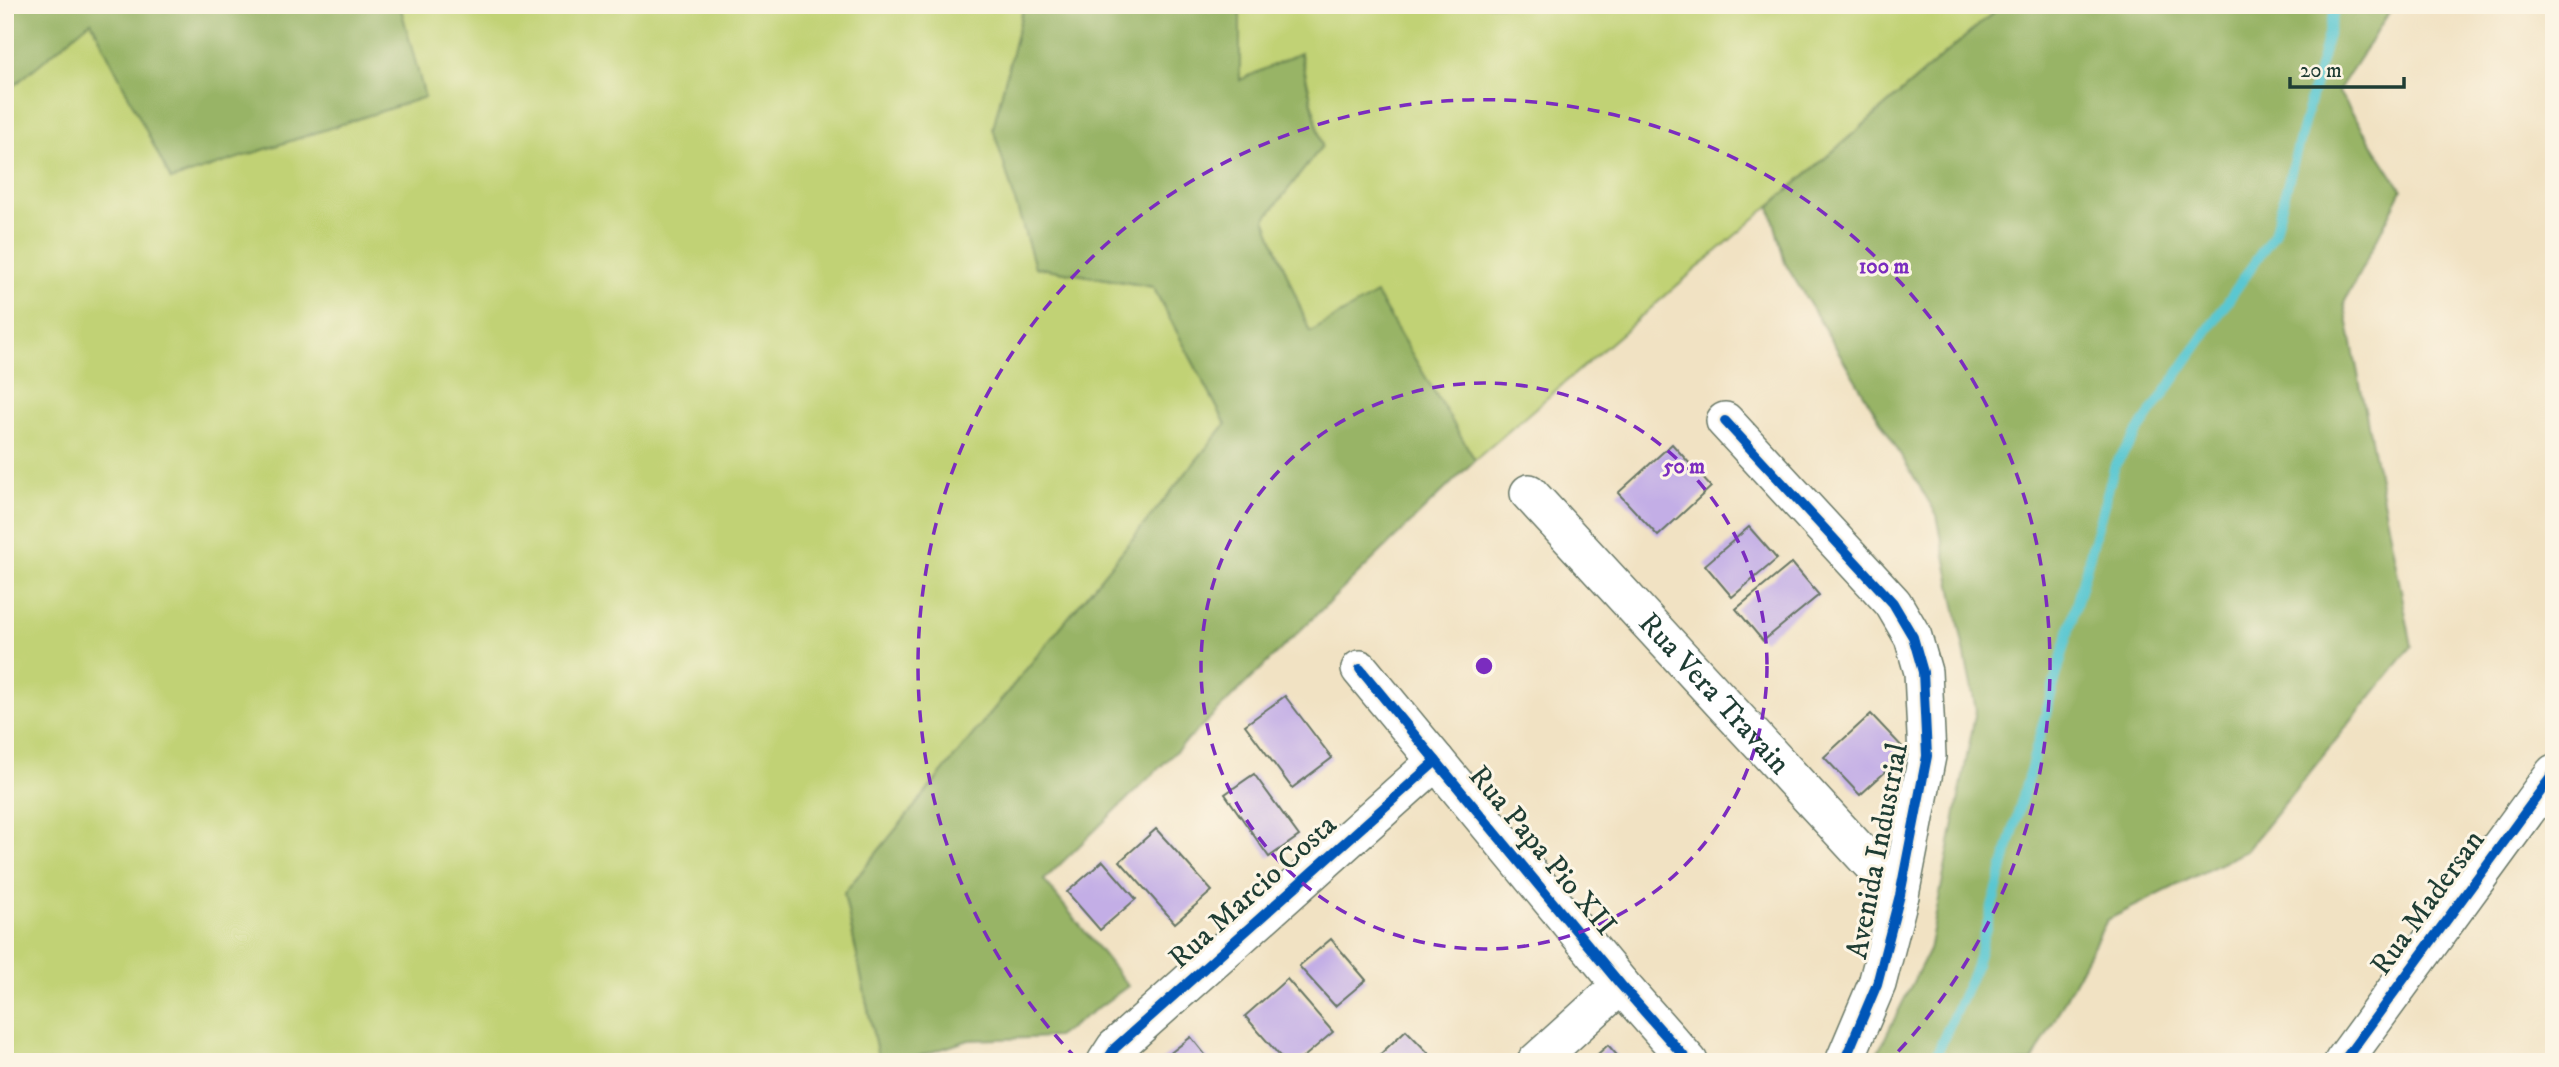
<svg xmlns="http://www.w3.org/2000/svg" width="2559" height="1067" font-family="'IM FELL DW Pica',serif">
	<style>
		.green { fill: #c1d275; stroke: #708854; stroke-width: 2 }
		.forest { fill: #98b466; stroke: #5c784d; stroke-width: 2 }
		.lines { fill: none; stroke-linecap: round; stroke-linejoin: round }
		.stream { stroke: #5ac7d1; stroke-width: 10 }
		.building { fill: #c3aee6 }
		.minor-casing { stroke: #687766; stroke-width: 40 }
		.minor { stroke: #fff; stroke-width: 37 }
		.cycleway-casing { stroke: #fcf5e5; stroke-width: 15 }
		.cycleway { stroke: #0057b8; stroke-width: 10 }
		.ring { fill: none; stroke: #7b2cbf; stroke-width: 3.5; stroke-dasharray: 12 9 }
		.labels { text-anchor: middle; dominant-baseline: central; stroke-width: 6; stroke-linejoin: round; paint-order: stroke }
		.street-label { font-size: 30px; fill: #1f3d34; stroke: #fcf5e5 }
		.centre { fill: #7b2cbf; stroke: #fcf5e5; stroke-width: 3.5 }
		.ring-label { font-size: 21px; text-anchor: middle; font-weight: bold; fill: #7b2cbf; stroke: #fcf5e5; stroke-width: 6; stroke-linejoin: round; paint-order: stroke }
	</style>
	<rect width="100%" height="100%" fill="#fcf5e5"/>
	<filter id="ink" filterUnits="userSpaceOnUse"><feTurbulence type="fractalNoise" baseFrequency=".0143" numOctaves="2"/><feDisplacementMap in="SourceGraphic" scale="14" xChannelSelector="R" yChannelSelector="G"/><feConvolveMatrix kernelMatrix="1 2 1 2 8 2 1 2 1" color-interpolation-filters="sRGB"/></filter>
	<filter id="wash" filterUnits="userSpaceOnUse"><feTurbulence type="fractalNoise" baseFrequency=".00686" numOctaves="4" result="noise"/><feDisplacementMap in="SourceGraphic" scale="28" xChannelSelector="R" yChannelSelector="G"/><feGaussianBlur stdDeviation="1.57" result="paint"/><feColorMatrix in="noise" values="0 0 0 0 0 0 0 0 0 0 0 0 0 0 0 0 0 1.4 0 .05"/><feComposite in="paint" operator="in"/></filter>
	<g filter="url(#wash)">
		<rect width="100%" height="100%" fill="#f1e2c3"/>
		<g class="green">
			<path d="M5,5H1024L1035,267L1153,287L1226,424L844,893L879,1062H5Z"/>
			<path d="M1240,5H2002L1475,460L1376,294L1310,333L1265,219L1322,146L1301,54L1239,81Z"/>
		</g>
		<g class="forest">
			<path d="M5,5H400L425,97L171,180L91,21L5,93Z"/>
			<path d="M1024,5H1240V80L1300,53L1322,146L1265,219L1310,332L1376,294L1475,460L1044,880L1128,986L1057,1037L969,1040L901,1062H879L844,893L1226,424L1153,287L1035,267L993,128Z"/>
			<path d="M2002,5H2394L2338,91L2402,190L2344,303L2412,646L2246,851L2107,920L2032,1062H1873L1929,950L1976,710L1937,515L1785,263L1770,206Z"/>
		</g>
		<g class="lines">
			<path class="stream" d="M1933,1062L1975,968L2115,465L2274,234L2336,5"/>
		</g>
		<g id="blocks">
			<g class="building">
				<path d="M1672,444L1711,487L1658,536L1618,493Z"/>
				<path d="M1749,527L1777,559L1732,597L1705,565Z"/>
				<path d="M1792,563L1819,595L1763,641L1736,609Z"/>
				<path d="M1285,696L1332,758L1292,788L1245,725Z"/>
				<path d="M1871,714L1907,752L1860,795L1824,757Z"/>
				<path d="M1254,774L1299,836L1269,857L1225,794Z"/>
				<path d="M1156,829L1212,891L1175,923L1120,861Z"/>
				<path d="M1103,861L1136,899L1100,930L1067,892Z"/>
				<path d="M1331,939L1366,980L1335,1006L1299,966Z"/>
				<path d="M1287,979L1333,1032L1298,1062H1285L1245,1016Z"/>
				<path d="M1406,1030L1437,1062H1372Z"/>
				<path d="M1191,1037L1211,1062H1159Z"/>
				<path d="M1608,1045L1623,1062H1589Z"/>
			</g>
		</g>
	</g>
	<g filter="url(#ink)">
		<use href="#blocks" fill-opacity="0" stroke="#687766" stroke-width="2"/>
		<g class="lines">
			<defs>
				<g id="minor">
					<path d="M1725,421L1893,603L1913,637L1923,672L1927,756L1900,895L1877,984L1844,1062"/>
					<path id="s1" d="M1529,493L1900,895"/>
					<path d="M1360,669L1621,985L1689,1062"/>
					<path d="M1106,1062L1115,1048L1436,761"/>
					<path d="M1536,1062L1621,985"/>
					<path d="M2343,1062L2554,773"/>
				</g>
			</defs>
			<use href="#minor" class="minor-casing"/>
			<use href="#minor" class="minor"/>
			<defs>
				<g id="cycleway">
					<path d="M1725,421L1893,603L1913,637L1923,672L1927,756L1900,895L1877,984L1844,1062"/>
					<path d="M1360,669L1621,985L1689,1062"/>
					<path d="M1106,1062L1115,1048L1436,761"/>
					<path d="M2343,1062L2554,773"/>
				</g>
			</defs>
			<use href="#cycleway" class="cycleway-casing"/>
			<use href="#cycleway" class="cycleway"/>
		</g>
	</g>
	<g class="ring">
		<circle cx="1484" cy="666" r="283"/>
		<path d="M1077 1059A566 566 0 1 1 1891 1059"/>
	</g>
	<g class="labels">
		<g class="street-label">
			<text stroke="none"><textPath href="#s1" startOffset="273">Rua Vera Travain</textPath></text>
			<text transform="translate(1542 851) rotate(50)">Rua Papa Pio XII</text>
			<text transform="translate(1878 851) rotate(-79)">Avenida Industrial</text>
			<text transform="translate(1253 892) rotate(-42)">Rua Marcio Costa</text>
			<text transform="translate(2428 903) rotate(-54)">Rua Madersan</text>
		</g>
	</g>
	<circle cx="1484" cy="666" r="10" class="centre"/>
	<g class="ring-label">
		<text x="1884" y="273">100 m</text>
		<text x="1684" y="473">50 m</text>
	</g>
	<rect width="2559" height="1067" fill="none" stroke="#fcf5e5" stroke-width="28"/>
	<path d="M2290 77v10h114v-10" fill="none" stroke="#1f3d34" stroke-width="3.5"/>
	<text x="2300" y="77" font-size="21" fill="#1f3d34" stroke="#fcf5e5" stroke-width="5" paint-order="stroke">20 m</text>
</svg>
